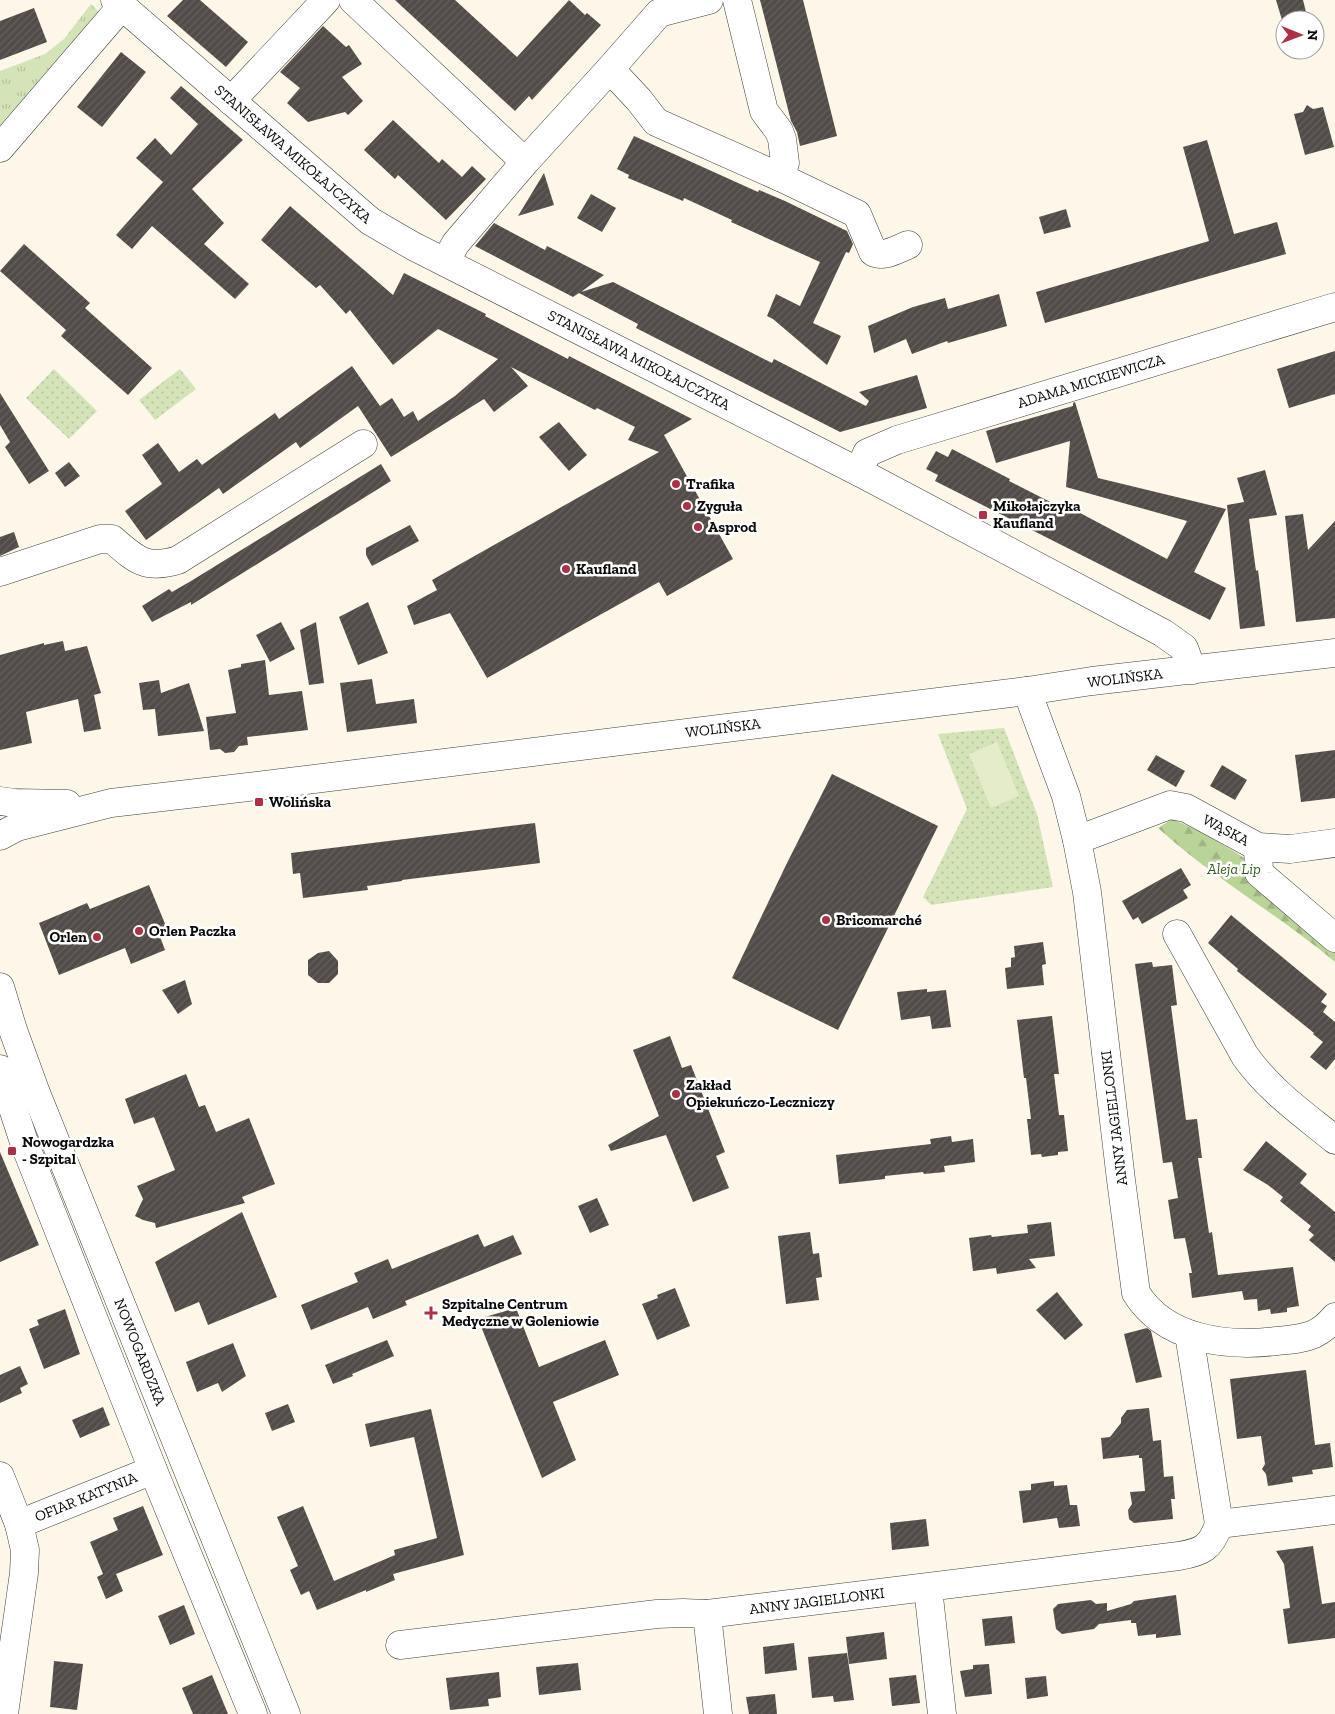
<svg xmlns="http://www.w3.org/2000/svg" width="1335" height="1714" font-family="'Zilla Slab',serif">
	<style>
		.grass { fill: url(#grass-tufts) }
		.forest { fill: url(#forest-firs) }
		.park { fill: url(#park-dots) }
		.pitch { fill: #e4ecc9 }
		.building { fill: url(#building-hatch) }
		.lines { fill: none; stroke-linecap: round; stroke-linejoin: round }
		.minor-casing { stroke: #3e3e3e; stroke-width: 29 }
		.minor { stroke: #fff; stroke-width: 28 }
		.poi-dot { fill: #ae3046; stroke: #fff; stroke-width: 2 }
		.labels { text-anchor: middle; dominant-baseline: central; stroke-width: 5; stroke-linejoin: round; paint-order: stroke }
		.street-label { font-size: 15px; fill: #0b0b0b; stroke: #fff }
		.poi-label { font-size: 15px; font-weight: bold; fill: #0b0b0b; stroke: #fff; text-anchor: start }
		.park-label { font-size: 15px; font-style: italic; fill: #355c22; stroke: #fff }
	</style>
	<defs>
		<pattern id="grass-tufts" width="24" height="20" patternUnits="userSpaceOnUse" patternTransform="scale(1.25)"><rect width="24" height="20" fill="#d4e4b8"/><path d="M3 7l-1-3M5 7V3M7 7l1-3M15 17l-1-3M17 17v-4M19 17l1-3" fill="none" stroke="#b5c29d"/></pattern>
		<pattern id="forest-firs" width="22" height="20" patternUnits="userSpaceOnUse" patternTransform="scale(1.25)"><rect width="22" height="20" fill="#bad398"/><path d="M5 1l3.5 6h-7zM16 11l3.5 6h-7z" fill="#9fb482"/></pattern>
		<pattern id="park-dots" width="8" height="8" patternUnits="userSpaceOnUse" patternTransform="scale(1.25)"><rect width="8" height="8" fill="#d4e4b8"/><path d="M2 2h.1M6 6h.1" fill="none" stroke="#b5c29d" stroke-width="1.8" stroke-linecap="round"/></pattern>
		<pattern id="building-hatch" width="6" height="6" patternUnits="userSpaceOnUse" patternTransform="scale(1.25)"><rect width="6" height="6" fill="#524b48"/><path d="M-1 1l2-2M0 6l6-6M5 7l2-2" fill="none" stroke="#66605e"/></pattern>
	</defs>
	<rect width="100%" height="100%" fill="#fdf7ea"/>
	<path class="grass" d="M91,4L99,12L100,18L0,129V71L45,54L64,39Z"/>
	<path class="forest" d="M1172,819C1233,844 1285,886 1335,929V962C1278,914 1213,878 1158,828Z"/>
	<g class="park">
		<path d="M54,369L97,411L69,439L26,398Z"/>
		<path d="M180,369L196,389L155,420L139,400Z"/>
		<path d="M1004,728L1037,814L1053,887L931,905L923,897L967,809L938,734Z"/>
	</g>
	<path class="pitch" d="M997,742L1019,796L991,808L969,754Z"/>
	<g class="building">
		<path d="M183,0H200L248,42L226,67L167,16Z"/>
		<path d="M395,0H455L517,57L569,0L585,15L587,13L601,25L532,100L529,96L515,111Z"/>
		<path d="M760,0H803L837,136L800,146L797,132L791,121Z"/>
		<path d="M1276,0H1303L1308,20H1282Z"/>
		<path d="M34,8L47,42L0,60V21Z"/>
		<path d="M323,26L346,47L349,45L362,64L342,77L363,101L348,115L345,112L308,122L287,103L300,88L280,72Z"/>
		<path d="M121,52L146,72L102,127L77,107Z"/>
		<path d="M181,86L243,140L192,189L224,223L204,244L249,284L235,299L152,226L132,249L116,235L163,182L136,158L155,138L171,155L198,124L170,98Z"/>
		<path d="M1307,105L1313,109L1323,107L1334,147L1305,155L1294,114L1303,112Z"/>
		<path d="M393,120L439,163L442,159L462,177L472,166L486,179L446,220L398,175L395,179L364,150Z"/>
		<path d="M634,136L758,192L759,190L785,201L847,231L853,244L849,253L846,252L813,323L841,336L827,365L773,319L767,316L776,294L800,306L820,262L731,222L732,220L684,198L683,201L628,178L629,175L617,169Z"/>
		<path d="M1207,140L1234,234L1277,222L1286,254L1045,323L1036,292L1209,241L1183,147Z"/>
		<path d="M544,173L554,205L518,216Z"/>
		<path d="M591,194L616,208L602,232L577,218Z"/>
		<path d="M290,206L393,295L404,273L486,314L485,316L568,359L569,356L692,419L664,435L733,559L667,596L659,582L487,678L450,613L414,625L407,606L437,590L432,580L659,452L628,440L635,427L597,408L595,410L511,367L528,386L494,412L484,399L391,457L358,406L300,448L296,442L223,494L219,488L146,540L125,511L162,484L142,455L158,443L179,472L197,459L202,465L275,413L279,419L352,366L380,406L392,398L404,417L413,411L418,421L455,396L498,359L438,329L393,365L350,310L346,314L320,285L316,288L261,240Z"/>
		<path d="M1066,209L1071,227L1044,234L1039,217Z"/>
		<path d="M494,223L545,250L547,246L604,275L581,292L613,282L772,363L774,359L866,406L869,401L859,392L917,375L927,408L840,432L636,328L638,324L579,293L573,297L475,246Z"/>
		<path d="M24,244L90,303L85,308L152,368L128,395L61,336L66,330L0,271Z"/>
		<path d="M999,294L1007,326L948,343L947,341L912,354L906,339L874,353L868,326L913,307L945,298L948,309Z"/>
		<path d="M1335,351V394L1289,408L1277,369Z"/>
		<path d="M0,393L49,471L29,484L5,447L10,442L0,425Z"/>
		<path d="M1075,402L1098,478L1226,509L1194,572L1226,588L1210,620L935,481L938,475L926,469L936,451L948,457L952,449L1010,479L1009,481L1064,509L1065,505L1167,559L1187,521L1066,487L1070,441L996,463L986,431L1073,406V403Z"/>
		<path d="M559,422L587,455L569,471L539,437Z"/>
		<path d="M69,462L80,476L65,487L55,473Z"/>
		<path d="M381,464L391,481L191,605V602L152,622L142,606L169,589L172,592L191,581Z"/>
		<path d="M1265,470L1277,515L1249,519L1256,571L1258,570L1265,626L1240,629L1227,505L1244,502L1237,478Z"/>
		<path d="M1303,514L1308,550L1335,521V618L1296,622L1285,516Z"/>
		<path d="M410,525L419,541L372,566L366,555V548Z"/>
		<path d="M14,532L19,547L0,556V537Z"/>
		<path d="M368,602L388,653L358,665L339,617Z"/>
		<path d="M281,622L295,649L270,662L256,635Z"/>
		<path d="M316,622L324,683L309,685L300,630Z"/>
		<path d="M63,641L65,651L87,646L101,693L94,695L101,729L84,732L78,699L26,712L32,743L0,750V655L44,643V645Z"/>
		<path d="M265,660L269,695L302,691L308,730L247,737L248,745L239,746L234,752L225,753L220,749L210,750L206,717L236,713L228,670L241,667V664Z"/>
		<path d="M372,679L376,704L414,699L417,723L347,732L340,683Z"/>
		<path d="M159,680L161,693L189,683L204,731L158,736L155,709L143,710L139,683Z"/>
		<path d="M1335,750V798L1301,802L1295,755Z"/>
		<path d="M1156,755L1185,771L1176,787L1147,770Z"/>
		<path d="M1222,765L1247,780L1235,800L1210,786Z"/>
		<path d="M832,774L938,826L838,1030L732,978L787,863Z"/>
		<path d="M535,823L540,863L402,880V881L367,886L368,890L303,898L300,873L293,874L291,853Z"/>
		<path d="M1181,868L1191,885L1183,890L1188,898L1142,924L1138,917L1133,920L1122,901Z"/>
		<path d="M149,885L168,931L159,934L165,950L131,964L125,948L59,975L39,923L87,903L90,909Z"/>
		<path d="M1231,915L1327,994L1321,1002L1327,1006L1323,1012L1335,1022V1059L1326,1070L1310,1057L1323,1042L1313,1034L1314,1033L1237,971L1238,969L1208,943Z"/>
		<path d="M1043,942L1046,964L1042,965L1044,985L1007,989L1005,968L1011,967V958L1015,957L1014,946Z"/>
		<path d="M329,951L338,961V974L329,983H318L308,975V960L318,953Z"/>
		<path d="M1152,962L1153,967L1172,965L1177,1005L1171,1006L1186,1120L1197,1119L1202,1158H1198L1209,1233L1212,1232L1218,1275L1293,1267L1299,1306L1287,1308V1312L1271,1314L1270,1309L1258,1311L1257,1299L1244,1300L1242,1291L1192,1298L1189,1273H1192L1185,1238L1174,1239L1168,1200L1178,1198L1172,1162L1163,1163L1135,964Z"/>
		<path d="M185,980L192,1004L178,1014L162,990Z"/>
		<path d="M927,989V992L946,990L951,1027L932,1029L930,1016L901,1020L897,992Z"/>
		<path d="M1052,1016L1059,1074H1054L1059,1115H1064L1068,1151L1058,1152V1155L1042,1157L1041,1154L1031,1155L1027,1119H1031L1026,1078H1024L1017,1020Z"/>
		<path d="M670,1036L682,1068L691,1065L725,1152L716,1156L729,1188L693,1202L666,1135L611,1151L608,1145L659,1116L633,1050Z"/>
		<path d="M186,1074L199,1107L205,1105L216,1132L249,1118L275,1184L242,1197L245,1203L156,1228L155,1223L143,1220L135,1216L143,1199L137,1186L175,1170L154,1117L134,1124L125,1099Z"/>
		<path d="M951,1136L952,1142L973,1139L975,1162L944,1166L945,1172L924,1174L923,1172L885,1176V1179L839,1184L836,1155L931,1144L930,1139Z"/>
		<path d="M1266,1141L1307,1174L1300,1183L1335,1212V1262L1309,1240L1314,1235L1308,1230L1311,1226L1280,1201L1283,1197L1268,1185L1243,1170Z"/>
		<path d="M0,1152L39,1245L0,1262Z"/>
		<path d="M597,1198L609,1225L590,1233L578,1206Z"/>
		<path d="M242,1212L277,1297L208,1325L199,1302L175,1312L155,1262Z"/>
		<path d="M1051,1222L1055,1256L1029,1259L1036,1268L997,1274L996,1268L973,1271L969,1238L991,1235L992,1237L1028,1233L1027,1225Z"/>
		<path d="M810,1232L813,1254L819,1253L822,1277L816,1278L819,1300L786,1304L778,1236Z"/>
		<path d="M478,1234L484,1247L513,1235L522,1254L405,1301L407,1305L373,1319L368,1307L311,1330L301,1305L358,1282L354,1273L388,1259L392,1269Z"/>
		<path d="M675,1288L690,1326L657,1340L642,1304L658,1298L657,1295Z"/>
		<path d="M1057,1292L1083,1325L1065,1340L1036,1310Z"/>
		<path d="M516,1308L539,1367L605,1340L619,1375L553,1402L576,1460L542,1478L478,1319Z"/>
		<path d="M65,1309L80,1354L44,1369L29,1329L39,1325L37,1320Z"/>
		<path d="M1147,1328L1151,1331L1162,1377L1136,1383L1124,1334Z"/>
		<path d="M387,1340L394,1356L352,1374L353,1376L333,1384L325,1365Z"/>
		<path d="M233,1343L246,1376L222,1392L218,1383L197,1392L186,1362Z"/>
		<path d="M20,1366L28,1384L20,1388L22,1393L0,1403V1375Z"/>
		<path d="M1306,1370L1315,1445L1330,1443L1333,1467L1312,1470L1313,1474L1292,1477L1293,1482L1268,1486L1266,1474L1262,1469L1265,1464L1261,1436L1237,1439L1230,1379Z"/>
		<path d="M288,1404L295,1422L272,1431L265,1413Z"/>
		<path d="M103,1407L110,1425L80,1438L72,1420Z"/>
		<path d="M1149,1408L1153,1441L1161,1440L1164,1477L1173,1476L1175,1499H1171L1173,1519L1134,1523L1129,1519L1128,1510L1132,1504L1130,1492L1145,1491L1142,1458H1139V1455L1103,1459L1101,1438L1110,1437L1121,1423V1418L1127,1410Z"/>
		<path d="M431,1409L464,1555L393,1574L395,1580L366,1592V1590L317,1610L309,1591L301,1595L290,1570L298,1566L277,1517L303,1506L334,1581L395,1555L394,1550L437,1538L414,1437L370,1447L365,1424Z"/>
		<path d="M1054,1481V1486L1067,1485L1070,1505H1077L1080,1526L1059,1528L1057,1518L1023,1523L1019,1491L1031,1490V1484Z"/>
		<path d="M143,1506L163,1555L116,1574L123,1591L106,1599L97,1577L103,1574L90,1542L118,1530L113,1518Z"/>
		<path d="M926,1519L929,1546L892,1550L890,1523Z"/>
		<path d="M1313,1546L1322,1604L1335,1602V1638L1288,1644L1283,1609L1290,1608L1284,1564L1276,1551Z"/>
		<path d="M1176,1595L1181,1635L1156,1638V1634L1138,1636L1136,1623H1131V1620L1099,1624L1094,1629L1062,1634L1056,1629L1053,1609L1058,1604L1091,1600L1096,1604L1107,1603V1611L1131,1604L1134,1601Z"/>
		<path d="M184,1605L195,1634L170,1645L158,1616Z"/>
		<path d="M1012,1616L1015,1643L985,1646L982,1619Z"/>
		<path d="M884,1632L887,1659L849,1664L846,1637Z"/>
		<path d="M794,1643L797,1670L765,1674L763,1647Z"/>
		<path d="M847,1653L854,1700L834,1702L833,1696L812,1698L808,1657Z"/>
		<path d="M54,1661L83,1664L77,1710L50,1707Z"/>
		<path d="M578,1663L581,1690L539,1695L536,1667Z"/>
		<path d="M989,1664L992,1694L965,1697L960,1671L973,1669V1665Z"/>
		<path d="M499,1672L501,1697L488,1699L489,1706L450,1710L446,1678Z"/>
		<path d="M212,1675L228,1714H193L182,1688Z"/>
		<path d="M916,1675L920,1703L892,1706L889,1678Z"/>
		<path d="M1046,1676L1048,1696L1027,1699L1025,1678Z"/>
		<path d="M775,1694L777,1714H749L746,1697Z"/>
	</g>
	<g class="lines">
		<defs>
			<g id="minor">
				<path d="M115,0L370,221L413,246L859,472L1163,633L1184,648L1192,670"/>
				<path d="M353,0L525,162"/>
				<path d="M737,0L764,111L779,131L782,139L785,163L780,177"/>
				<path d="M610,69L659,13L709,0"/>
				<path d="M231,101L326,0"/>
				<path d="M0,148L122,6"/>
				<path d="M445,262L456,243L525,162L610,69L639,100L656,122L780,177L857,214L873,252C884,258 897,249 908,245"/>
				<path d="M859,472L867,453L897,440L1335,307"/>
				<path d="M0,572L100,539H112C136,560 146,570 178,560L363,444"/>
				<path d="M1027,691L1066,796L1077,840L1087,892L1121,1180L1136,1293C1165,1340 1227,1347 1277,1341C1289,1340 1303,1339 1314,1334C1323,1330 1329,1324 1335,1317"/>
				<path d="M0,801L15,803L67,804"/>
				<path d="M0,836L17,827L111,803L257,786L1027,691L1092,681L1335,653"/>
				<path d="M1077,840L1170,805L1186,808L1258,847L1290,849L1335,843"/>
				<path d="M1258,847L1259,873L1335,938"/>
				<path d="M1177,934L1245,1056C1270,1091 1302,1113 1335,1140"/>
				<path d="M0,987L13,1030L36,1093L286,1714"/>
				<path d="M0,1069L25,1145L153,1470L253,1714"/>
				<path d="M1189,1334L1219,1524"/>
				<path d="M0,1476L19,1524L25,1550L24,1573L4,1714"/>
				<path d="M19,1524L153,1470"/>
				<path d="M928,1588L942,1714"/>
				<path d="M707,1614L718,1714"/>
				<path d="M400,1645L657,1614L683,1613L707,1614L1179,1556C1202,1552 1211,1548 1219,1524L1335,1510"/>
			</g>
		</defs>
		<use href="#minor" class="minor-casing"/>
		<use href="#minor" class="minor"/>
	</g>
	<g class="poi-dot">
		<circle cx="676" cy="484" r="5"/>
		<circle cx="687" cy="506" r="5"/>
		<rect x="978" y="510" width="10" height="10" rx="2.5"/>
		<circle cx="698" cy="527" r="5"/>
		<circle cx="566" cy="569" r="5"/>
		<rect x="254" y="797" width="10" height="10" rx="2.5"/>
		<circle cx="826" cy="920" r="5"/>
		<circle cx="139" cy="931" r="5"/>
		<circle cx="97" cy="937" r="5"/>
		<circle cx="676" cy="1094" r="5"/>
		<rect x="7" y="1146" width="10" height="10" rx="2.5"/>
		<path d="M428.5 1305.5h5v5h5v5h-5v5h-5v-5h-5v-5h5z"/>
	</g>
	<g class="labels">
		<g class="street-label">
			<text transform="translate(293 154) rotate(41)">STANISŁAWA MIKOŁAJCZYKA</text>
			<text transform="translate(639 360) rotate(27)">STANISŁAWA MIKOŁAJCZYKA</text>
			<text transform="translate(1091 381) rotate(-17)">ADAMA MICKIEWICZA</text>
			<text transform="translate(1125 678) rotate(-7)">WOLIŃSKA</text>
			<text transform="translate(723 728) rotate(-7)">WOLIŃSKA</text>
			<text transform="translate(1226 830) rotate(28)">WĄSKA</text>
			<text transform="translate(1114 1118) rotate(-97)">ANNY JAGIELLONKI</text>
			<text transform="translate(140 1352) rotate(68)">NOWOGARDZKA</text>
			<text transform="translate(86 1497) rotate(-22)">OFIAR KATYNIA</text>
			<text transform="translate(817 1601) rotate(-7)">ANNY JAGIELLONKI</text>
		</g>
		<g class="poi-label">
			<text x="686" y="484">Trafika</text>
			<text x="697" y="506">Zyguła</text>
			<text x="993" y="506">Mikołajczyka<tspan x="993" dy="17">Kaufland</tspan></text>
			<text x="708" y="527">Asprod</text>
			<text x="576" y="569">Kaufland</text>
			<text x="269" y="802">Wolińska</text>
			<text x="836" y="920">Bricomarché</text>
			<text x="149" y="931">Orlen Paczka</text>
			<text x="87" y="937" text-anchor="end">Orlen</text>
			<text x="686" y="1085">Zakład<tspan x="686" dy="17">Opiekuńczo-Leczniczy</tspan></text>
			<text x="22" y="1142">Nowogardzka<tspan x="22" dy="17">- Szpital</tspan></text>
			<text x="442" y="1304">Szpitalne Centrum<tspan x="442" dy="17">Medyczne w Goleniowie</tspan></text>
		</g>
		<g class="park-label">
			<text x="1234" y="869">Aleja Lip</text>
		</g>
	</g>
	<g transform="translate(1300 35) rotate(91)"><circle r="24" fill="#ffffff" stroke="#9d9d9d"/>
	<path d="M0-4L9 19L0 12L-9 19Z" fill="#ae3046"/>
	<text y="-8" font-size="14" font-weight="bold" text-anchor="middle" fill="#0b0b0b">N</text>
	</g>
</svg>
